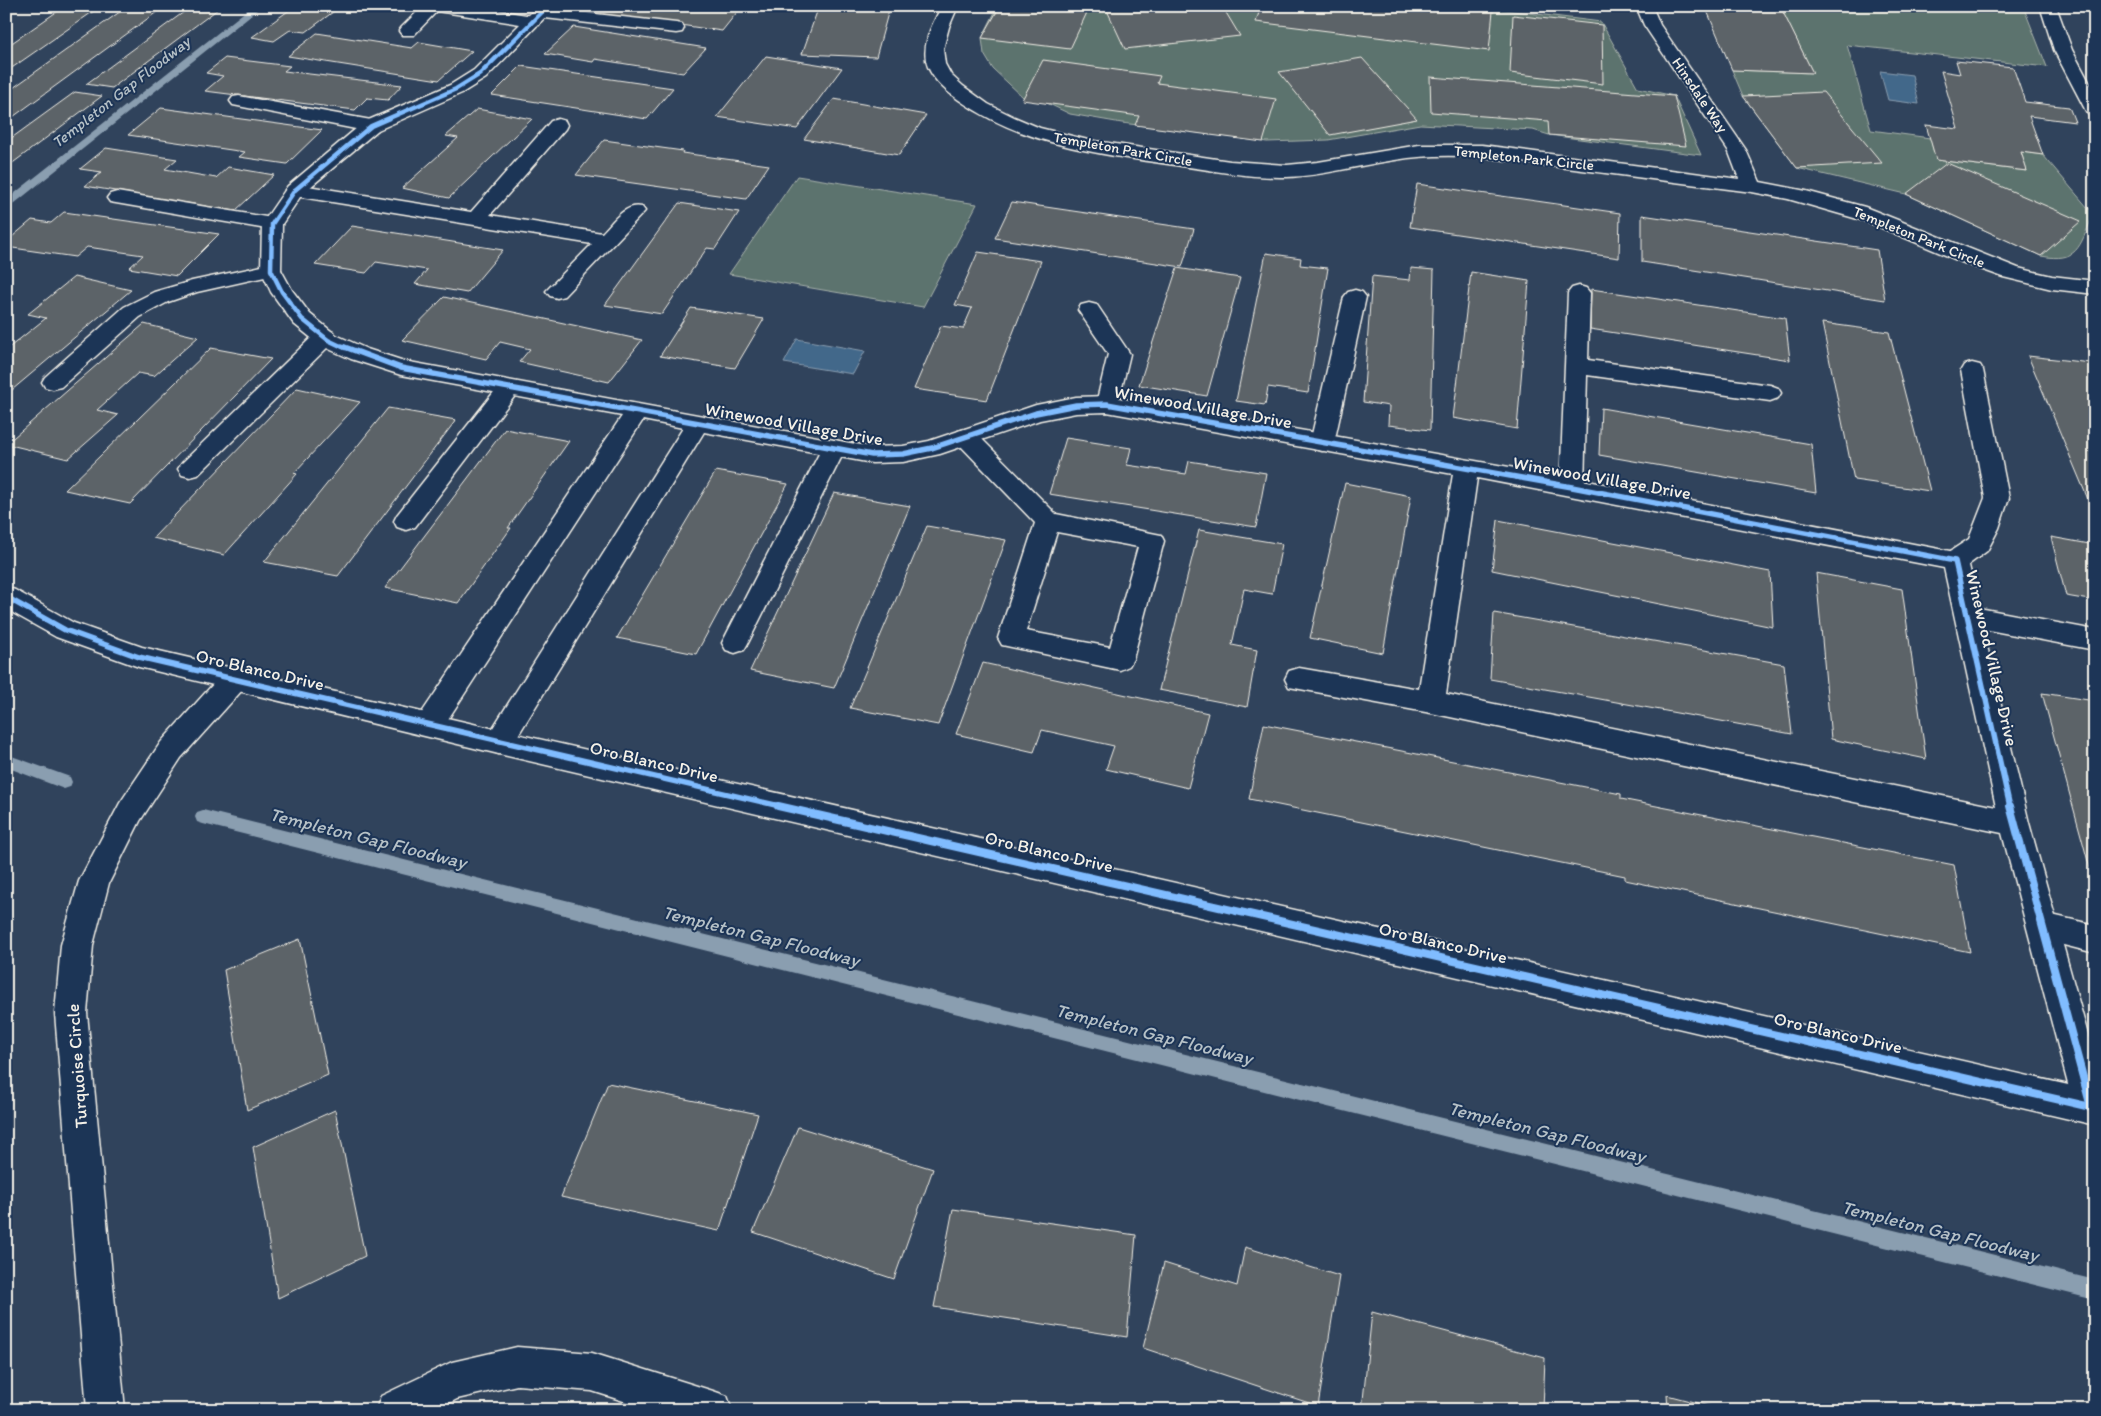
<svg xmlns="http://www.w3.org/2000/svg" width="2101" height="1416" font-family="Itim,sans-serif">
	<style>
		.green { fill: #5c736e; stroke: #a8b2ab }
		.water { fill: #43678a; stroke: #8a9eb0 }
		.lines { fill: none; stroke-linecap: round; stroke-linejoin: round }
		.stream { fill: #8a9eb0; fill-rule: evenodd }
		.building { fill: #5c6368; stroke: #f4f1e8 }
		.lane-casing { stroke: #f4f1e8; stroke-width: 3 }
		.street-casing { stroke: #f4f1e8; stroke-width: 3 }
		.secondary-casing { stroke: #f4f1e8; stroke-width: 3 }
		.lane { fill: #1d3557; fill-rule: evenodd }
		.street { fill: #1d3557; fill-rule: evenodd }
		.secondary { fill: #1d3557; fill-rule: evenodd }
		.cycleway-far2-casing { stroke: #1d3557; stroke-width: 6 }
		.cycleway-far1-casing { stroke: #1d3557; stroke-width: 9 }
		.cycleway-casing { stroke: #1d3557; stroke-width: 11 }
		.cycleway-far2 { stroke: #80bcff; stroke-width: 4.5 }
		.cycleway-far1 { stroke: #80bcff; stroke-width: 5.5 }
		.cycleway { stroke: #80bcff; stroke-width: 8 }
		.labels { text-anchor: middle; dominant-baseline: central; stroke-width: 4; stroke-linejoin: round; paint-order: stroke }
		.far-street-label { font-size: 15px; fill: #f4f1e8; stroke: #1d3557 }
		.far-water-label { font-size: 16px; font-style: italic; fill: #b6c1c7; stroke: #1d3557 }
		.street-label { font-size: 18px; fill: #f4f1e8; stroke: #1d3557 }
		.water-label { font-size: 19px; font-style: italic; fill: #b6c1c7; stroke: #1d3557 }
	</style>
	<rect width="100%" height="100%" fill="#30435c"/>
	<filter id="ink" filterUnits="userSpaceOnUse"><feTurbulence type="fractalNoise" baseFrequency=".02" numOctaves="2"/><feDisplacementMap in="SourceGraphic" scale="10" xChannelSelector="R" yChannelSelector="G"/><feConvolveMatrix kernelMatrix="1 2 1 2 8 2 1 2 1" color-interpolation-filters="sRGB"/></filter>
	<g filter="url(#ink)">
		<g class="green">
			<path d="M998,6H1473L1601,22L1638,88L1674,96L1701,155L1549,135L1533,130L1420,124L1328,140L1267,142L1122,123L1070,114L1047,103L1023,97L993,69L984,54L982,38Z"/>
			<path d="M1780,6H2023L2047,67L1847,45L1871,130L1930,138L1936,160L2027,171L2021,152L2043,155L2088,208L2095,212V218H2092C2079,247 2078,263 2041,256L1906,194L1797,168L1743,96L1732,70L1813,73Z"/>
			<path d="M797,176L977,204L923,307L729,274Z"/>
		</g>
		<g class="water">
			<path d="M1880,71L1912,75L1919,104L1888,100Z"/>
			<path d="M797,339L865,351L853,374L784,363Z"/>
		</g>
		<g class="lines">
			<g class="stream">
				<path d="M252,6H262L10,207L6,208V200Z"/>
				<path d="M6,754L70,777L72,782L70,787L64,789L6,767Z"/>
				<path d="M203,810L2095,1280V1300L203,824L197,822L195,817L197,812Z"/>
			</g>
		</g>
		<g class="building">
			<path d="M65,6H101L6,72V47Z"/>
			<path d="M128,6H165L6,122V93Z"/>
			<path d="M192,6H222L112,88L86,84Z"/>
			<path d="M295,6H341L306,32L290,30L274,41L252,37Z"/>
			<path d="M594,6H742L722,31L589,12Z"/>
			<path d="M819,6H890L876,57L802,54Z"/>
			<path d="M1000,6H1090L1070,49L982,38Z"/>
			<path d="M1105,6H1222L1240,36L1125,49Z"/>
			<path d="M1261,6H1455L1493,11L1489,51L1256,22Z"/>
			<path d="M1705,6H1780L1813,73L1732,70Z"/>
			<path d="M1513,15L1602,25L1603,84L1510,73Z"/>
			<path d="M574,27L706,48L683,73L595,59L593,62L545,54Z"/>
			<path d="M317,33L412,48L419,42L472,51L439,80L288,56Z"/>
			<path d="M766,56L842,68L797,129L717,117Z"/>
			<path d="M225,58L290,66L284,71L402,85L388,100L367,98L355,110L205,91L223,76L206,73Z"/>
			<path d="M1362,58L1417,119L1330,135L1279,72Z"/>
			<path d="M1043,60L1160,76L1157,83L1276,99L1263,142L1135,125L1139,116L1022,100Z"/>
			<path d="M1956,61L2013,67L2025,102L2069,107L2075,122L2029,116L2043,155L2021,152L2027,171L1936,160L1926,125L1958,129L1941,71L1960,74Z"/>
			<path d="M521,66L673,88L647,119L492,95Z"/>
			<path d="M1430,77L1674,96L1686,146L1549,135L1548,121L1431,112Z"/>
			<path d="M75,92L102,96L6,168V142Z"/>
			<path d="M1823,92L1882,163L1797,168L1743,96Z"/>
			<path d="M834,99L926,115L899,155L804,139Z"/>
			<path d="M161,108L322,130L287,164L239,157L245,152L128,135Z"/>
			<path d="M477,109L532,119L449,198L402,188L458,138L446,136Z"/>
			<path d="M604,140L683,151L682,153L769,165L746,199L576,175Z"/>
			<path d="M106,148L177,159L165,169L216,178L228,167L274,175L235,211L85,186L102,172L80,169Z"/>
			<path d="M1947,163L2081,221L2041,256L1906,194Z"/>
			<path d="M1417,184L1620,213L1619,258L1410,227Z"/>
			<path d="M1012,202L1194,229L1182,267L995,238Z"/>
			<path d="M679,203L739,212L715,249L707,248L662,314L605,305Z"/>
			<path d="M64,212L219,234L177,276L129,268L143,255L87,247L75,257L6,247V242L32,220L51,223Z"/>
			<path d="M1642,215L1877,250L1885,300L1642,262Z"/>
			<path d="M352,226L503,250L467,293L415,284L427,270L376,262L366,273L315,265Z"/>
			<path d="M978,252L1041,261L987,400L914,389L941,326L963,329L972,308L955,305Z"/>
			<path d="M1266,253L1301,258L1300,265L1328,268L1308,393L1268,387L1265,405L1236,401Z"/>
			<path d="M1177,268L1240,278L1207,396L1139,385Z"/>
			<path d="M1411,268L1434,270L1430,430L1388,425L1389,406L1363,402L1372,276L1410,280Z"/>
			<path d="M1471,272L1529,281L1517,429L1453,418Z"/>
			<path d="M74,277L131,290L6,395V350L46,318L28,314Z"/>
			<path d="M1591,289L1785,318L1790,360L1590,329Z"/>
			<path d="M444,297L642,340L609,382L519,362L530,349L500,342L486,359L402,340Z"/>
			<path d="M691,308L764,319L735,368L660,356Z"/>
			<path d="M1822,323L1889,332L1930,491L1854,480Z"/>
			<path d="M144,324L198,337L154,376L138,373L97,410L118,415L68,459L6,444Z"/>
			<path d="M211,348L271,359L130,504L65,490Z"/>
			<path d="M2028,356L2091,363L2095,371V516Z"/>
			<path d="M297,388L360,402L294,473L297,474L224,555L153,538Z"/>
			<path d="M388,408L456,420L338,576L264,562Z"/>
			<path d="M1601,408L1811,444L1816,493L1599,455Z"/>
			<path d="M505,429L569,441L508,528H511L458,603L385,588Z"/>
			<path d="M1066,438L1131,448L1127,465L1186,474L1189,461L1266,473L1256,527L1049,494Z"/>
			<path d="M716,471L788,484L696,654L617,638Z"/>
			<path d="M1345,483L1411,496L1383,653L1310,638Z"/>
			<path d="M834,493L910,506L834,688L750,671Z"/>
			<path d="M1498,520L1770,572L1773,627L1492,570Z"/>
			<path d="M927,526L1006,540L938,725L850,708Z"/>
			<path d="M1199,530L1282,544L1272,594L1244,589L1232,645L1257,650L1247,707L1159,690Z"/>
			<path d="M2051,537L2095,545V601L2066,596Z"/>
			<path d="M1816,573L1902,589L1926,759L1831,739Z"/>
			<path d="M1494,613L1784,664L1792,734L1490,679Z"/>
			<path d="M983,663L1208,713L1188,788L1106,769L1114,746L1042,730L1034,752L956,734Z"/>
			<path d="M2042,693L2095,701V887Z"/>
			<path d="M1264,724L1621,794V799L1954,865L1970,952L1625,880V876L1249,799Z"/>
			<path d="M300,939L328,1075L247,1110L224,970Z"/>
			<path d="M608,1083L758,1114L719,1231L561,1197Z"/>
			<path d="M335,1110L365,1256L278,1298L253,1147Z"/>
			<path d="M798,1127L933,1169L894,1279L753,1232Z"/>
			<path d="M953,1209L1136,1235L1127,1337L934,1307Z"/>
			<path d="M1245,1247L1339,1276L1318,1406L1143,1348L1164,1263L1237,1286Z"/>
			<path d="M1372,1312L1545,1358L1543,1410H1362Z"/>
			<path d="M1667,1395L1724,1410H1668Z"/>
		</g>
		<g class="lines">
			<defs>
				<g id="lane">
					<path d="M423,6H471L533,16L539,17L541,21L539,25L533,26L437,11L414,35H402L399,31L402,27Z"/>
					<path d="M542,8L676,23L682,24L684,28L682,32L676,33L536,17L534,13L536,9Z"/>
					<path d="M239,96L371,120L378,122L380,126L378,130L371,132L233,105L230,101L233,97Z"/>
					<path d="M558,119L565,121L567,125L565,129L490,215L602,233C613,222 625,203 642,207L645,211L564,296L557,298L550,296L546,291L592,244L295,196L288,194L285,190L288,186L295,184L471,212L551,121Z"/>
					<path d="M117,192L272,218L279,220L282,224L279,228L272,230L110,202L107,198L110,194Z"/>
					<path d="M271,264L278,266L281,270L278,274L197,292L168,302L140,317L61,387L53,389L45,387L42,382L45,377L124,307L154,292L192,281Z"/>
					<path d="M1579,286L1586,288L1590,293L1588,360L1770,385L1778,388L1781,393L1778,398L1770,401L1587,375L1584,487L1581,493L1572,496L1563,493L1560,487L1568,293L1572,288Z"/>
					<path d="M1355,290L1362,292L1366,297L1334,443L1330,449L1322,451L1314,449L1310,443L1344,297L1348,292Z"/>
					<path d="M1089,303L1097,305L1130,354L1118,404L1115,409L1107,412L1099,409L1096,404L1108,354L1078,310L1081,305Z"/>
					<path d="M325,330L333,332L336,337L333,342L198,475L190,477L182,475L178,469L182,463L317,332Z"/>
					<path d="M1972,363L1980,365L1983,370L2009,498L1999,528L1987,551L1964,568L1955,570L1946,568L1942,561L1946,554L1969,539L1985,498L1961,370L1964,365Z"/>
					<path d="M509,381L517,383L520,388L517,393L415,527L406,530L397,527L394,521L397,515L501,383Z"/>
					<path d="M966,429L974,431L1056,514L1161,535L1164,541L1133,659L1129,666L1120,670L1002,645L998,638L1035,523L958,443L954,437L958,431ZM1057,532L1138,547L1110,647L1026,631Z"/>
					<path d="M834,440L842,442L846,448L748,643L744,650L735,653L726,650L722,643L822,448L826,442Z"/>
					<path d="M2043,913L2095,925V953L2032,937L2028,927L2032,917Z"/>
				</g>
				<g id="street">
					<path d="M538,6H556L486,78L462,93L378,130L302,194L282,224L281,270L292,290L310,314L336,335L367,349L404,361L872,447L903,446L929,441L1036,405L1076,397L1107,396L1572,478L1955,552L1964,554L1968,561L1979,608L2095,630V650L1983,629L2029,823L2095,1060V1122L2091,1124L2079,1119L2074,1107L2002,833L1431,713L1289,687L1285,679L1289,671L1299,668L1419,689L1453,474L1107,412L1076,413L1040,420L940,454L903,462L872,463L704,432L509,750L499,754L489,750L485,742L489,734L683,428L643,420L439,733L429,736L419,733L415,725L419,717L622,416L401,375L351,359L320,345L294,324L271,292L261,270L262,224L288,186L364,122L450,85L474,70ZM1477,478L1944,568L1996,807L1446,694Z"/>
					<path d="M942,6H958L949,27L943,49L945,64L951,75L963,86L988,104L1014,117L1040,128L1088,140L1230,161L1287,165L1318,162L1419,145H1482L1739,179L1728,150L1644,25L1636,6H1652L1660,25L1746,150L1760,182L1806,191L1865,207L2018,268L2052,276L2095,281V294L2052,289L2003,277L1964,263L1868,222L1788,199L1752,192L1482,157C1453,155 1424,155 1395,160C1359,165 1323,176 1287,177C1252,178 1216,171 1182,166C1104,155 1025,146 959,100C947,92 934,81 928,67C920,47 932,24 942,6Z"/>
					<path d="M2040,6H2056L2072,50L2095,93V116L2089,115L2086,111L2054,50Z"/>
					<path d="M235,668L245,671L249,679L245,687L181,758L140,821L109,883L93,945L87,1013L125,1410H87L55,1013L61,945L79,881L120,803L161,742L225,671Z"/>
					<path d="M517,1347L592,1353L713,1391L727,1396L732,1410H652L592,1391L517,1385L457,1399L436,1410H376L381,1396L452,1362Z"/>
				</g>
				<path id="secondary" d="M6,587L15,590L74,623L142,647L499,730L2095,1091V1125L499,754L139,667L56,637L6,609Z"/>
			</defs>
			<use href="#lane" class="lane-casing"/>
			<use href="#street" class="street-casing"/>
			<use href="#secondary" class="secondary-casing"/>
			<use href="#lane" class="lane"/>
			<use href="#street" class="street"/>
			<use href="#secondary" class="secondary"/>
			<defs>
				<path id="cycleway-far2" d="M345,348L328,340L302,319L282,292L271,270L272,224L295,190L371,126L456,89L480,74L548,6"/>
				<g id="cycleway-far1">
					<path d="M342,346L401,368L872,455L903,454L932,448L1036,413L1076,405L1107,404L1572,487L1955,561L2010,807"/>
					<path d="M6,597L65,630L139,657L784,807"/>
				</g>
				<g id="cycleway">
					<path d="M778,806L2095,1108"/>
					<path d="M2010,806L2091,1107"/>
				</g>
			</defs>
			<use href="#cycleway-far2" class="cycleway-far2-casing"/>
			<use href="#cycleway-far1" class="cycleway-far1-casing"/>
			<use href="#cycleway" class="cycleway-casing"/>
			<use href="#cycleway-far2" class="cycleway-far2"/>
			<use href="#cycleway-far1" class="cycleway-far1"/>
			<use href="#cycleway" class="cycleway"/>
		</g>
	</g>
	<g class="labels">
		<g class="far-street-label">
			<text transform="translate(1700 95) rotate(56)">Hinsdale Way</text>
			<text transform="translate(1123 149) rotate(10)">Templeton Park Circle</text>
			<text transform="translate(1524 158) rotate(6)">Templeton Park Circle</text>
			<text transform="translate(1919 237) rotate(22)">Templeton Park Circle</text>
		</g>
		<g class="far-water-label">
			<text transform="translate(121 92) rotate(-38)">Templeton Gap Floodway</text>
		</g>
		<g class="street-label">
			<text transform="translate(1203 407) rotate(10)">Winewood Village Drive</text>
			<text transform="translate(794 424) rotate(10)">Winewood Village Drive</text>
			<text transform="translate(1602 478) rotate(10)">Winewood Village Drive</text>
			<text transform="translate(1992 658) rotate(77)">Winewood Village Drive</text>
			<text transform="translate(260 670) rotate(13)">Oro Blanco Drive</text>
			<text transform="translate(654 762) rotate(13)">Oro Blanco Drive</text>
			<text transform="translate(1049 852) rotate(13)">Oro Blanco Drive</text>
			<text transform="translate(1443 943) rotate(13)">Oro Blanco Drive</text>
			<text transform="translate(1838 1033) rotate(13)">Oro Blanco Drive</text>
			<text transform="translate(77 1066) rotate(-94)">Turquoise Circle</text>
		</g>
		<g class="water-label">
			<text transform="translate(368 838) rotate(14)">Templeton Gap Floodway</text>
			<text transform="translate(761 936) rotate(14)">Templeton Gap Floodway</text>
			<text transform="translate(1154 1034) rotate(14)">Templeton Gap Floodway</text>
			<text transform="translate(1547 1132) rotate(14)">Templeton Gap Floodway</text>
			<text transform="translate(1940 1231) rotate(14)">Templeton Gap Floodway</text>
		</g>
	</g>
	<rect width="2101" height="1416" fill="none" stroke="#1d3557" stroke-width="25"/>
	<rect x="12" y="12" width="2076" height="1391" fill="none" stroke="#f4f1e8" stroke-width="2" filter="url(#ink)"/>
</svg>
